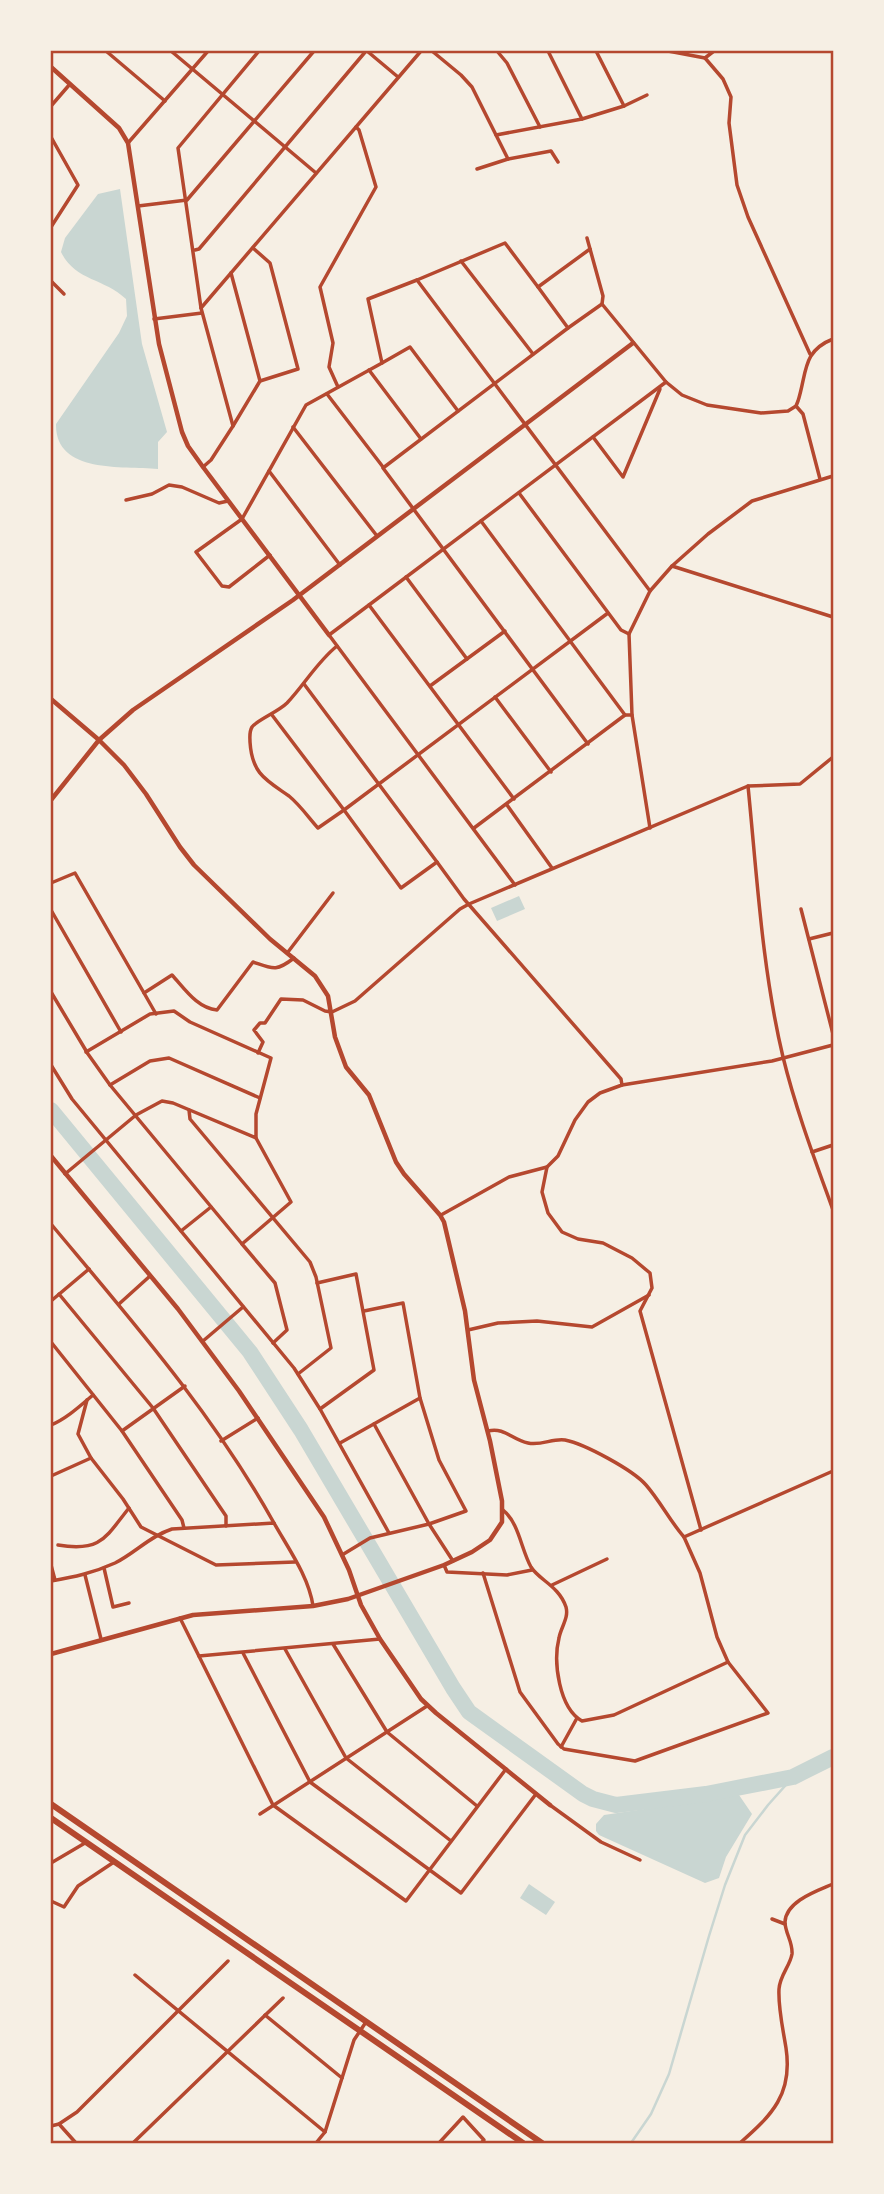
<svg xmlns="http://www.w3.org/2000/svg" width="884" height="2194" font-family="Lora,serif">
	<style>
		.water { fill: #c9d6d2 }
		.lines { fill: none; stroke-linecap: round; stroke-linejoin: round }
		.stream { stroke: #c9d6d2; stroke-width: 2.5 }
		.river { stroke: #c9d6d2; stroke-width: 16 }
		.minor { stroke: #b5482f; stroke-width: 3.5 }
		.tertiary { stroke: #b5482f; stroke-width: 4.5 }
		.trunk { stroke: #b5482f; stroke-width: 6 }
		.neatline { fill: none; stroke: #b5482f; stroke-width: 2.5 }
	</style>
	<rect width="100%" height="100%" fill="#f6efe4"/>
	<g class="water">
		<path d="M120,189L142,344L167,432L158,442V469C122,466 55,474 56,424L119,333L127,316L126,299C104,278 75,281 61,252L65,238L98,194Z"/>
		<path d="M519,896L525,909L497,921L491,908Z"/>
		<path d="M739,1795L752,1814L726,1857L719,1878L705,1883L599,1835L596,1831V1824L604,1815Z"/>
		<path d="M529,1884L555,1902L546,1915L520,1898Z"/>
	</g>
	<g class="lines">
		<path class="stream" d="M631,2143L651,2114L669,2074L709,1936L725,1885L745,1835L768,1805L793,1777"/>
		<path class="river" d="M51,1110L250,1352L301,1430L453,1688L469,1712L583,1794L593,1799L616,1805L706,1794L793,1777L833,1757"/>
		<g class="minor">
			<path d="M106,51L165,101"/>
			<path d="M171,51L316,173"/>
			<path d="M367,51L398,77"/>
			<path d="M432,51L461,75L472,87L508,159L551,151L558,162"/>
			<path d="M497,51L507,63L540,127"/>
			<path d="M548,51L582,119"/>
			<path d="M668,51L705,58"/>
			<path d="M714,51L705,58L723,79L731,97L729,123L737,185L748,217L810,354"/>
			<path d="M51,106L70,84"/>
			<path d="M624,106L647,95"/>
			<path d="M496,135L582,119L624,106L596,51"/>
			<path d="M51,137L78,185L51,227"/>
			<path d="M128,143L208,51"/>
			<path d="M477,169L508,159"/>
			<path d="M138,206L187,200L314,51"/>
			<path d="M587,238L603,296L602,304L666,382L682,395L707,405L761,413L788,411L796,406L798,401C807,373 802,351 833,339"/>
			<path d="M195,250L199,249L366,51"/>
			<path d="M461,261L533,354"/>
			<path d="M231,273L260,381"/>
			<path d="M417,280L505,243L538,287"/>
			<path d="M51,281L64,294"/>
			<path d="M201,308L421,51"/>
			<path d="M154,319L202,313"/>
			<path d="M568,328L602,304"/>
			<path d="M369,370L421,439"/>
			<path d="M338,387L329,367L333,343L320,287L376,187L359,130L356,127"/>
			<path d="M327,394L383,467"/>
			<path d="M796,406L803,414L820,479"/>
			<path d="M458,411L410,347L382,363L368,299L417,280L650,591"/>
			<path d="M233,426L260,381L298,369L270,263L253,248"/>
			<path d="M293,427L377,536"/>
			<path d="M593,437L623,477L660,389"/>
			<path d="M203,467L211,460L233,426L201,308L178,148L259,51"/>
			<path d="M269,471L340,565"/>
			<path d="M519,493L621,630L629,634"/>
			<path d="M126,500L152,494L169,485L182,487L219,503L228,501"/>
			<path d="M481,521L625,715"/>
			<path d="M270,555L229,587L222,586L196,552L242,519L306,405L382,363"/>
			<path d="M672,566L708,534L752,501L833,476"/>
			<path d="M406,577L467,659"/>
			<path d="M369,605L514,799"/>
			<path d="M337,646C317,662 305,684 287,703C278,712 257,720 252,727C249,732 250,737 250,742C252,774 266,780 289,796C300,805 309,818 318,828L344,810L401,888L437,862L464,899L621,1079L622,1085L600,1093L588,1102L575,1120L558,1156L547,1167L509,1177L441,1215"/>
			<path d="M304,684L437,862"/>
			<path d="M430,686L505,631"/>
			<path d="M495,697L551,772"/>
			<path d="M272,715L344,810L608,613"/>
			<path d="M588,744L383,468L568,328L538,287L590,249"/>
			<path d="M748,786C757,876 762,969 783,1057C796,1110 815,1160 833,1210"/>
			<path d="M507,805L552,868"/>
			<path d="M474,828L625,715H632"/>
			<path d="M650,828L632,715L629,634L650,591L672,566L833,617"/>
			<path d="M51,883L75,873L144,993"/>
			<path d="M515,885L329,635L666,382"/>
			<path d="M801,909L833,1034"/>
			<path d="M51,910L121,1032"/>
			<path d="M809,939L833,933"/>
			<path d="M288,952L333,893"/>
			<path d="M51,992L88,1054L110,1085L242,1244"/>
			<path d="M156,1014L144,993L172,975C185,989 197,1008 217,1010L253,962C273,969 276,972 294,958"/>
			<path d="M258,1053L263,1042L254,1030L260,1023H265L281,999L303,1000L325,1011L332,1012L355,1001L460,909L469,904L748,786L800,784L833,757"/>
			<path d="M51,1065L72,1099L294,1368L320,1409L389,1533"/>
			<path d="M110,1085L150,1061L169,1058L260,1098"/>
			<path d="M622,1085L772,1061L833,1045"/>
			<path d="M189,1110L190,1119L310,1262L316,1277L331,1348L298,1374"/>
			<path d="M256,1138L291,1202L242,1244L275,1283L287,1330L273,1343"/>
			<path d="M812,1152L833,1145"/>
			<path d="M547,1167L542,1192L548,1213L562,1232L578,1239L603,1243L632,1258L650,1273L652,1288L640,1311L701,1530"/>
			<path d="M65,1174L136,1115L162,1101L173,1103L256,1138V1114L271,1058L190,1022L174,1011L150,1014L86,1052"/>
			<path d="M51,1224C132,1321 212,1412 274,1523"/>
			<path d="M181,1231L211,1207"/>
			<path d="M317,1283L356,1274L374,1370L320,1409"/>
			<path d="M59,1294L153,1408L226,1516V1526"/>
			<path d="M51,1301L89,1269"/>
			<path d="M119,1304L150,1276"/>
			<path d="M468,1330L498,1323L537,1321L592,1327L649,1295"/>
			<path d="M203,1341L243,1307"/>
			<path d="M51,1342L122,1431L182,1520L184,1528"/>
			<path d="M87,1400L78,1434L91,1458L123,1499L141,1527L216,1565L295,1562"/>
			<path d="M374,1424L429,1524L453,1561"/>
			<path d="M51,1425C66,1419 80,1406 93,1395"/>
			<path d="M122,1431L185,1386"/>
			<path d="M488,1431C505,1427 512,1440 528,1443C541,1446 553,1438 565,1440C585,1444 633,1470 646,1485C660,1501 670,1521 684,1537L833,1471"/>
			<path d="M221,1441L258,1418"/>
			<path d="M340,1443L420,1398"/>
			<path d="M51,1476L91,1458"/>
			<path d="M503,1510C519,1523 521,1549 531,1567C539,1580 559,1586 566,1607C569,1618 561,1627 559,1638C553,1662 559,1708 582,1721L614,1715L728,1662L717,1637L700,1573L684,1537"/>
			<path d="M58,1545C101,1552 105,1538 129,1508"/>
			<path d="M342,1555L370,1538L429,1524L466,1511L439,1460L420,1398L403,1303L364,1311"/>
			<path d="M51,1565L55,1580"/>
			<path d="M444,1565L447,1572L507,1575L532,1570"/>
			<path d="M104,1568L113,1607L129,1603"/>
			<path d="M483,1573L520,1692L558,1744L564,1749L635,1761L768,1713L728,1662"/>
			<path d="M85,1575L101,1639"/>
			<path d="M51,1581C74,1577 93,1573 115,1563C135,1553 150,1536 172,1529L274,1523C288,1548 309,1577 313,1606"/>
			<path d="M552,1585L607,1559"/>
			<path d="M180,1618L273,1805L406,1901L506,1769"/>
			<path d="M333,1644L387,1732L477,1806"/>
			<path d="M285,1649L346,1758L451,1841"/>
			<path d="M243,1653L310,1782L461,1893L536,1794"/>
			<path d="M199,1656L380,1639"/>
			<path d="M561,1747L577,1718"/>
			<path d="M550,1805L601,1842L640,1860"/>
			<path d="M260,1814L427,1706"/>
			<path d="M51,1863L85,1843"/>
			<path d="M51,1901L64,1907L78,1886L114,1862"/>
			<path d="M772,1919L785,1924"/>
			<path d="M135,1975L325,2132"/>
			<path d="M265,2015L342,2078"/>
			<path d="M59,2124L76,2143"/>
			<path d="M51,2126L59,2124L77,2112L228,1961"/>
			<path d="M133,2143L283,1998"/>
			<path d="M316,2143L325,2132L354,2040L366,2022"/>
			<path d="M439,2143L463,2117L484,2140L481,2143"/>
			<path d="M740,2143C772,2115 793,2094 786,2048C783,2029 778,2008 779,1989C780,1975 790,1966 792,1954C793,1942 785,1933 785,1922C786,1901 817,1891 833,1884"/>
		</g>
		<g class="tertiary">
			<path d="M51,67L119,128L128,143L159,344L182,432L188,446L203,467L329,635"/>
			<path d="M51,699L99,740L124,765L146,794L180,847L194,865L270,939L315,976L328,996L335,1037L346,1067L369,1095L396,1162L404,1174L440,1215L444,1222L465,1311L474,1380L490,1441L502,1501V1522L490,1540L472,1552L444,1565L348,1599L313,1606L193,1615L51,1654"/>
			<path d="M51,800L99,740L133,710L293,600L633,343"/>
			<path d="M51,1156L178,1309L239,1391L324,1517L349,1570L361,1605L380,1639L421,1699L436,1713L550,1805"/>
		</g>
		<g class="trunk">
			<path d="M51,1804L542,2143"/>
			<path d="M51,1818L523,2143"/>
		</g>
	</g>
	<rect width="884" height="2194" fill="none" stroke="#f6efe4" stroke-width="105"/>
	<rect x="52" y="52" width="780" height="2090" class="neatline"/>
</svg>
